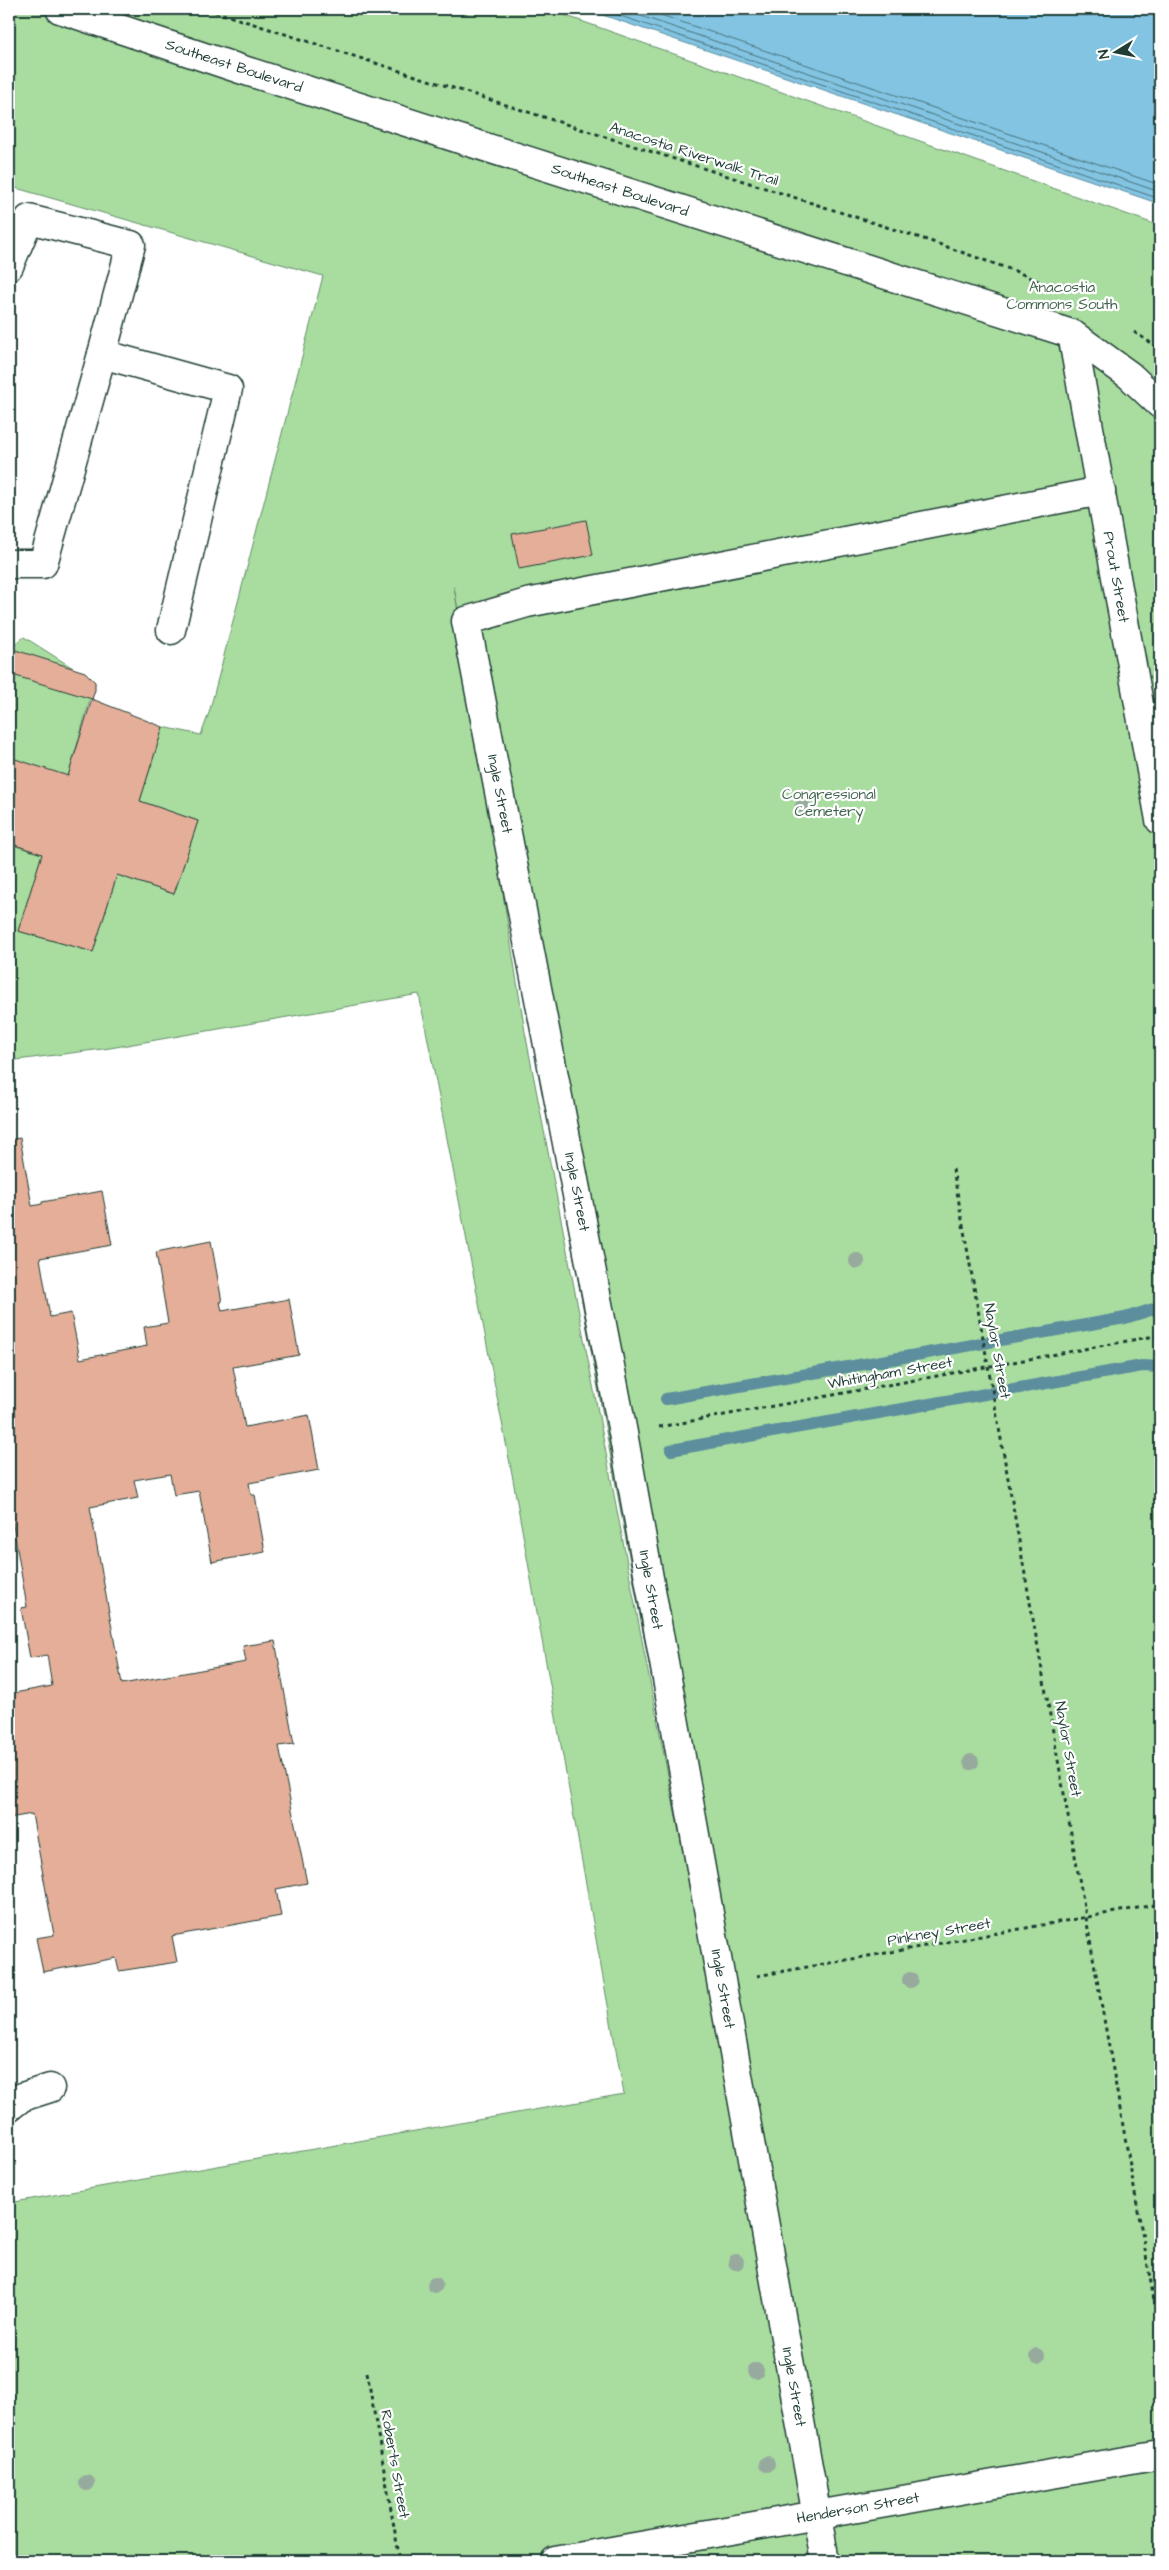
<svg xmlns="http://www.w3.org/2000/svg" width="1169" height="2570" font-family="'Architects Daughter',sans-serif">
	<style>
		.green { fill: #a9dd9f; stroke: #648d6a; fill-rule: evenodd }
		.water { fill: #83c4e3; stroke: #5b8e9d }
		.lines { fill: none; stroke-linecap: round; stroke-linejoin: round }
		.shore { stroke: #47737a; stroke-width: 1 }
		.stream { stroke: #5b8e9d; stroke-width: 12 }
		.building { fill: #e4ae99; stroke: #1f3d34 }
		.minor-casing { stroke: #1f3d34; stroke-width: 31 }
		.path { stroke: #1f3d34; stroke-width: 3; stroke-dasharray: 4 4; stroke-linecap: butt }
		.minor { stroke: #fff; stroke-width: 28 }
		.tree { fill: #97aa9e }
		.labels { text-anchor: middle; dominant-baseline: central; stroke-width: 4.5; stroke-linejoin: round; paint-order: stroke }
		.street-label { font-size: 15px; fill: #1f3d34; stroke: #fff }
		.park-label { font-size: 15px; fill: #42654f; stroke: #fff }
	</style>
	<rect width="100%" height="100%" fill="#fff"/>
	<filter id="ink" filterUnits="userSpaceOnUse"><feTurbulence type="fractalNoise" baseFrequency=".02" numOctaves="2"/><feDisplacementMap in="SourceGraphic" scale="10" xChannelSelector="R" yChannelSelector="G"/><feConvolveMatrix kernelMatrix="1 2 1 2 8 2 1 2 1" color-interpolation-filters="sRGB"/></filter>
	<g filter="url(#ink)">
		<g class="green">
			<path d="M9,9H547L1160,226V2561H9V2203L624,2094L512,1474L419,994L110,1048L9,1061V844L42,854L18,931L93,952L117,875L174,894L198,821L140,801L163,727L201,735L209,713L323,276L9,186ZM454,587L518,955L706,1973L525,1032Z"/>
			<path d="M24,637L95,682L67,780L9,760V649Z"/>
		</g>
		<path class="water" d="M585,9H1160V204Z"/>
		<g class="lines">
			<g class="shore">
				<path d="M600,9L1160,199"/>
				<path d="M620,9L1160,192"/>
				<path d="M643,9L1160,185"/>
			</g>
			<g class="stream">
				<path d="M666,1399L1125,1318L1160,1307"/>
				<path d="M671,1450L1142,1366L1160,1367"/>
			</g>
		</g>
		<g class="building">
			<path d="M586,520L593,555L519,569L512,534Z"/>
			<path d="M9,648L85,672L95,682V690L92,699L9,674Z"/>
			<path d="M92,699L163,727L140,801L198,821L174,894L117,875L93,952L18,931L42,854L9,843V757L68,776Z"/>
			<path d="M20,1138L32,1206L42,1204V1202L102,1191L112,1245L40,1258L50,1317L71,1313L80,1359L147,1346L144,1327L168,1323L156,1252L211,1241L222,1302H220L222,1311L289,1299L299,1355L233,1367L245,1427L309,1415L319,1470L249,1483L251,1495H255L265,1552L212,1562L199,1491L174,1495L170,1474L134,1480L138,1498L90,1507L122,1684L246,1662L243,1646L275,1641L294,1744L279,1746L307,1883L276,1889L281,1916L172,1936L177,1962L119,1971L116,1958L43,1972L36,1938L54,1935L32,1814L9,1818V1694L52,1686L47,1655L30,1658L21,1608L27,1607L9,1502V1140Z"/>
		</g>
		<g class="lines">
			<defs>
				<g id="minor">
					<path d="M60,9L240,69L1072,334L1129,375L1160,404"/>
					<path d="M9,266L29,219L131,245L102,354L228,389L171,630"/>
					<path d="M1072,334L1160,820"/>
					<path d="M9,564H43L102,354"/>
					<path d="M9,2107L22,2097L50,2088"/>
					<path d="M555,2561L1160,2455"/>
					<path d="M825,2561L623,1433L466,621L527,603L1101,491"/>
				</g>
			</defs>
			<use href="#minor" class="minor-casing"/>
			<g class="path">
				<path d="M207,9L927,240L1015,271L1056,289"/>
				<path d="M1134,332L1160,349"/>
				<path d="M953,1169L1160,2334"/>
				<path d="M659,1427L1160,1335"/>
				<path d="M757,1976L1160,1904"/>
				<path d="M367,2372L400,2561"/>
			</g>
			<use href="#minor" class="minor"/>
		</g>
		<g class="tree">
			<circle cx="803" cy="806" r="8"/>
			<circle cx="857" cy="1261" r="8"/>
			<circle cx="971" cy="1762" r="8"/>
			<circle cx="910" cy="1980" r="8"/>
			<circle cx="736" cy="2262" r="8"/>
			<circle cx="435" cy="2285" r="8"/>
			<circle cx="1037" cy="2356" r="8"/>
			<circle cx="756" cy="2371" r="8"/>
			<circle cx="767" cy="2464" r="8"/>
			<circle cx="87" cy="2483" r="8"/>
		</g>
	</g>
	<g class="labels">
		<g class="street-label">
			<text transform="translate(234 66) rotate(18)">Southeast Boulevard</text>
			<text transform="translate(694 154) rotate(18)">Anacostia Riverwalk Trail</text>
			<text transform="translate(620 190) rotate(18)">Southeast Boulevard</text>
			<text transform="translate(1116 577) rotate(80)">Prout Street</text>
			<text transform="translate(500 794) rotate(79)">Ingle Street</text>
			<text transform="translate(577 1192) rotate(79)">Ingle Street</text>
			<text transform="translate(997 1351) rotate(80)">Naylor Street</text>
			<text transform="translate(890 1373) rotate(-10)">Whitingham Street</text>
			<text transform="translate(651 1590) rotate(80)">Ingle Street</text>
			<text transform="translate(1068 1749) rotate(80)">Naylor Street</text>
			<text transform="translate(939 1932) rotate(-10)">Pinkney Street</text>
			<text transform="translate(723 1989) rotate(80)">Ingle Street</text>
			<text transform="translate(794 2387) rotate(80)">Ingle Street</text>
			<text transform="translate(395 2464) rotate(80)">Roberts Street</text>
			<text transform="translate(858 2508) rotate(-10)">Henderson Street</text>
		</g>
		<g class="park-label">
			<text x="1062" y="287">Anacostia<tspan x="1062" dy="17">Commons South</tspan></text>
			<text x="829" y="794">Congressional<tspan x="829" dy="17">Cemetery</tspan></text>
		</g>
	</g>
	<rect width="1169" height="2570" fill="none" stroke="#fff" stroke-width="30"/>
	<rect x="15" y="15" width="1139" height="2540" fill="none" stroke="#1f3d34" stroke-width="2" filter="url(#ink)"/>
	<g transform="translate(1116 52) rotate(260)" stroke="#ffffff" stroke-width="4" paint-order="stroke">
	<path d="M0-4L9 19L0 12L-9 19Z" fill="#1f3d34"/>
	<text y="-8" font-size="14" font-weight="bold" text-anchor="middle" fill="#1f3d34">N</text>
	</g>
</svg>
